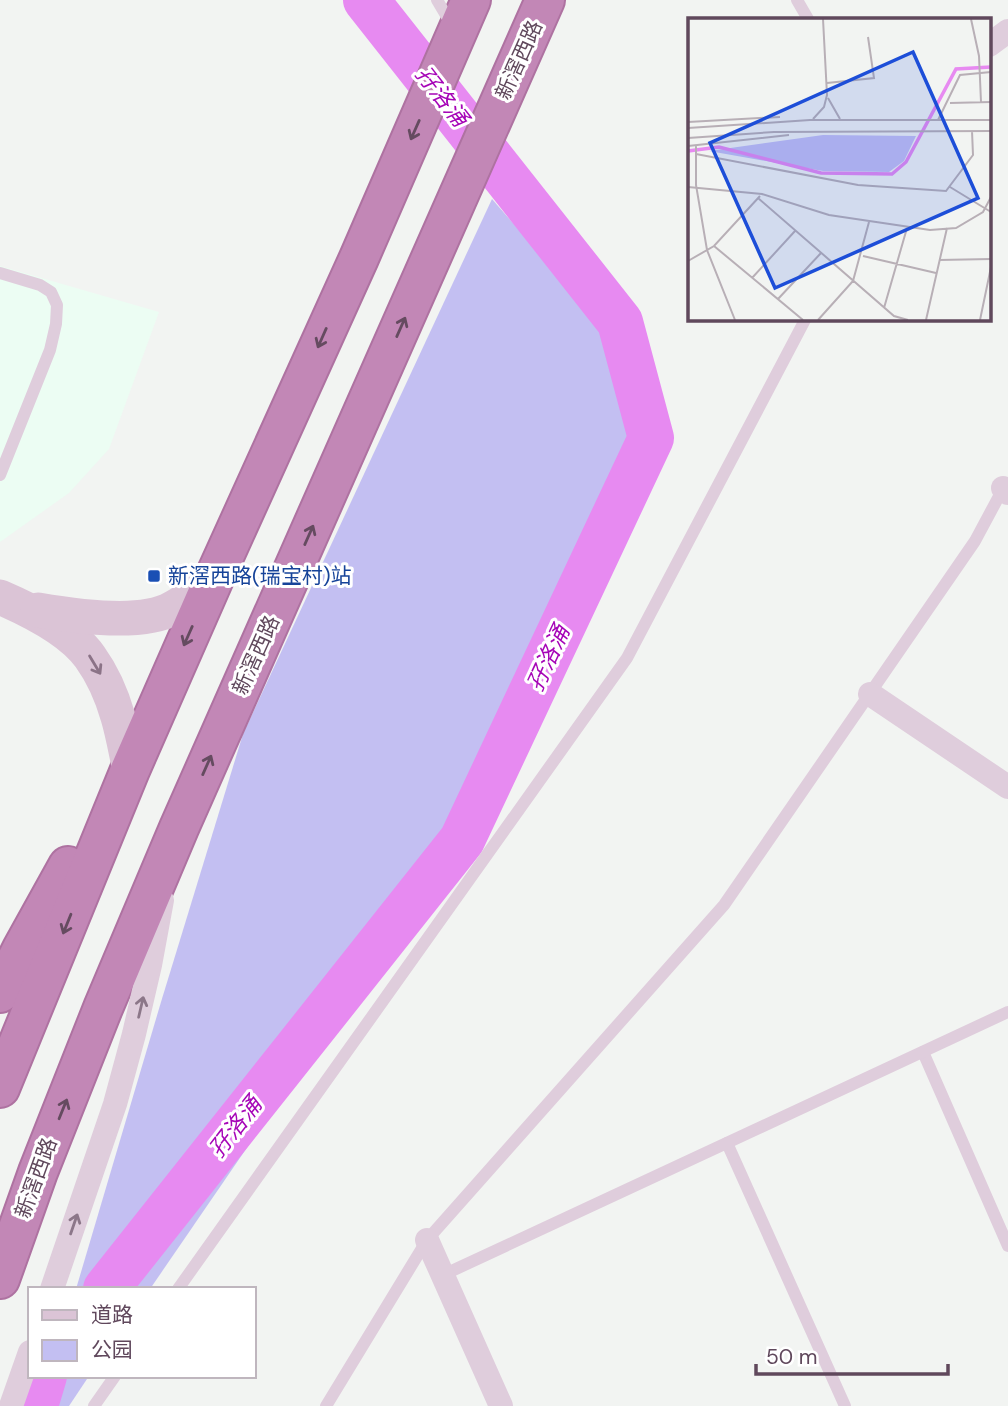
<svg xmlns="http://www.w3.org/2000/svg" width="1008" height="1406" font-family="'DM Sans','Noto Sans SC',sans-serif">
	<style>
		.commercial { fill: #ecfdf3 }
		.green { fill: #c3bff2 }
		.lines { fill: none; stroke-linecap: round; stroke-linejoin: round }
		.river { stroke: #e78af1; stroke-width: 46 }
		.highway-casing { stroke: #ae72a1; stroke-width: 42 }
		.lane { stroke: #dfcddc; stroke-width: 12 }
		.street { stroke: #dfcddc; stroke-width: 24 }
		.secondary { stroke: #dbc4d6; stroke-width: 35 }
		.highway { stroke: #c287b6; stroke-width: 38 }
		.oneway { stroke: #654b60 }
		.oneway2 { stroke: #8b7387 }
		.oneway3 { stroke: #8c7789 }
		.transit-dot { fill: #1a4fb4; stroke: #fff; stroke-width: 2.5 }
		.labels { text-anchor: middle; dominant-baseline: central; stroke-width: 6; stroke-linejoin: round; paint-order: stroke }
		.street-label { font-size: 21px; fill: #60485c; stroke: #fff }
		.transit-label { font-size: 21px; fill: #164399; stroke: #fff; text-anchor: start }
		.water-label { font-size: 23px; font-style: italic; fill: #a605b7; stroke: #fff }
		.inset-river { fill: none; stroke: #e78af1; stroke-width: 3.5 }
		.inset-road { fill: none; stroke: #b8afb6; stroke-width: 2 }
		.view { fill: #1d4ed8; fill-opacity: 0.15; stroke: #1d4ed8; stroke-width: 3.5 }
		.inset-edge { fill: none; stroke: #60485c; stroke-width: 3.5 }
	</style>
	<rect width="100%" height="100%" fill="#f2f4f2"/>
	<path class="commercial" d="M0,266L159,312L109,449L69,493L0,542Z"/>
	<g class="green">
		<path d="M492,199L608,332L631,444L454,823L290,1085L150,1289H76L161,1002L243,734Z"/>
		<path d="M59,1376H89L69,1406H54Z"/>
	</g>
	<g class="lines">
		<g class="river">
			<path d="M106,1289L462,840L651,438L620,322L366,0"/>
			<path d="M35,1406L44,1376"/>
		</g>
		<defs>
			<g id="highway">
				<path d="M0,993L22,949L68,866"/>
				<path d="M0,1088L130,770L216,574L359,258L471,0"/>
				<path d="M0,1279L38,1172L103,1008L179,828L545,0"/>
			</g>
		</defs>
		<use href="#highway" class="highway-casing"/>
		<g class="lane">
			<path d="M437,0L453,27"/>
			<path d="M797,0L808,19"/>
			<path d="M0,273L40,285L51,292L57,305L56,324L50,350L0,475"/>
			<path d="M923,1052L1008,1246"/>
			<path d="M727,1143L845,1406"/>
			<path d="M443,1275L1008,1012"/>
			<path d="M178,1289L627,658L806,318"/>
			<path d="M94,1406L115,1376"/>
			<path d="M326,1406L427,1240L724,905L975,541L1005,485"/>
		</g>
		<g class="street">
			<path d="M989,45L1008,31"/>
			<path d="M1003,488L1008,493"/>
			<path d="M870,694L1008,787"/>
			<path d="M427,1240L501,1406"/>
			<path d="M52,1289L115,1104L134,1034L150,965L162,900"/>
			<path d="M11,1406L30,1352"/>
		</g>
		<g class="secondary">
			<path d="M0,597C30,610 71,630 90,657C103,675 112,696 118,717C123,734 126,752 130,770"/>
			<path d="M38,610C73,616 142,626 173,608C189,600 202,586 216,574"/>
		</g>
		<use href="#highway" class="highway"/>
	</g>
	<defs><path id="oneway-shaft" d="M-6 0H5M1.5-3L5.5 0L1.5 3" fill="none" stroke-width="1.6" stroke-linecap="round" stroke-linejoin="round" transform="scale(1.75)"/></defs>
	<g class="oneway">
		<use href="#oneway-shaft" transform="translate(415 130) rotate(114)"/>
		<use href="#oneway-shaft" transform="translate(401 327) rotate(-66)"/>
		<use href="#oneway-shaft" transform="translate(322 338) rotate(114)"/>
		<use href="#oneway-shaft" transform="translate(309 535) rotate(-66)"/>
		<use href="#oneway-shaft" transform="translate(188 636) rotate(114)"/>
		<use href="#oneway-shaft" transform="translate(207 765) rotate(-66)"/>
		<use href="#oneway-shaft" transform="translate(67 924) rotate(112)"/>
		<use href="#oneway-shaft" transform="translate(63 1109) rotate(-68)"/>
	</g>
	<use class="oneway2" href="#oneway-shaft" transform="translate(95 665) rotate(59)"/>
	<g class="oneway3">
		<use href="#oneway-shaft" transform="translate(141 1007) rotate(-77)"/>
		<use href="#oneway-shaft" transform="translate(74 1224) rotate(-71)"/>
	</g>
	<rect class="transit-dot" x="147" y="569" width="14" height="14" rx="3.5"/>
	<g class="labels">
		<g class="street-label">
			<text transform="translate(519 60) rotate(-66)">新滘西路</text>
			<text transform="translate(256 655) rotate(-66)">新滘西路</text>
			<text transform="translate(36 1178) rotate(-70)">新滘西路</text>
		</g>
		<g class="transit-label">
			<text x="168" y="576">新滘西路(瑞宝村)站</text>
		</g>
		<g class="water-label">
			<text transform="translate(442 96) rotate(52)">孖洛涌</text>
			<text transform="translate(548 658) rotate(-65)">孖洛涌</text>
			<text transform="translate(235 1127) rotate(-52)">孖洛涌</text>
		</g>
	</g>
	<g transform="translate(688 18)">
		<rect width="303" height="303" fill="#f2f4f2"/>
		<path d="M135,117L228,118L216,143L201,154L135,153L21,133Z" fill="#c3bff2"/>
		<path class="inset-river" d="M0,133L31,129L133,155L204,156L218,144L268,51L303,49"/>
		<path class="inset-road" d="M283,1L291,38L293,84M139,65L186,60L180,19M140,80L152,101M262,85L303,84M125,101L136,89L139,77L135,1M250,102L272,57L303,54M0,104L92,99M0,110L122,102H303M0,120L86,114L303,113M0,128L101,117M8,128V167L19,232L47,302M8,136L170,167L258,173L285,137L284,113M0,169L74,176L141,197L242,212L268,210L295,194L303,179M262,169L303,194M70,180L206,298L220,302M26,228L115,302M175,238L248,255M251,242L303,241M0,243L26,228L72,178M64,260L107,213M90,281L133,235M196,290L219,210M130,302L165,263L181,204M238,302L259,210M292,302L303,249"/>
		<path class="view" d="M225,34L290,180L87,270L22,125Z"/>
		<rect width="303" height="303" class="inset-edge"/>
	</g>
	<rect x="28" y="1287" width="228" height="91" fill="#ffffff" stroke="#bfb6be" stroke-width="2"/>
	<rect x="42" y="1310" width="35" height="10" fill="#dbc4d6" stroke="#bfb6be" stroke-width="2"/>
	<text x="91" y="1322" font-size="21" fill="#60485c">道路</text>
	<rect x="42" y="1340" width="35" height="21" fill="#c3bff2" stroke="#bfb6be" stroke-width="2"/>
	<text x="91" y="1357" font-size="21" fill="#60485c">公园</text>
	<path d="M756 1364v10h192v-10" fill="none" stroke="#60485c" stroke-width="3.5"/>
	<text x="766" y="1364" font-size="21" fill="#60485c" stroke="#ffffff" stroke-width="5" paint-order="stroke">50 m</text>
</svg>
